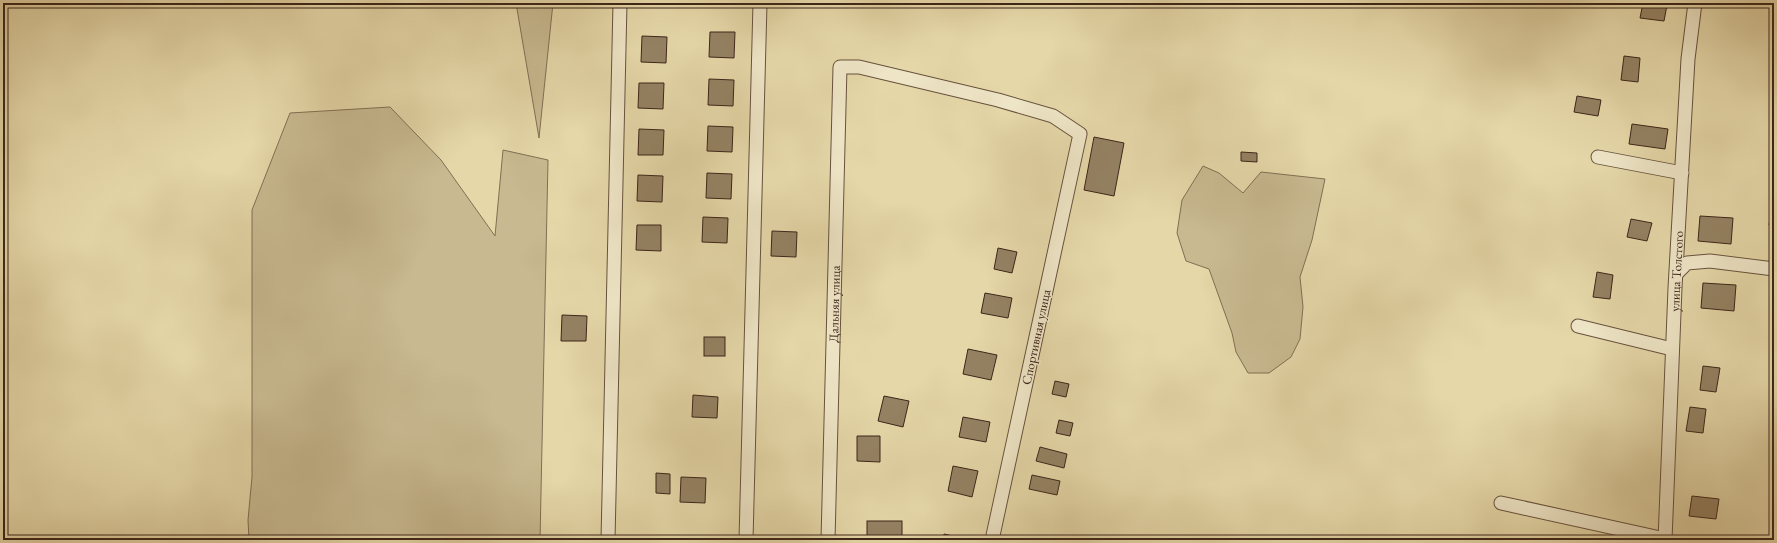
<svg xmlns="http://www.w3.org/2000/svg" width="1777" height="543" font-family="'EB Garamond',serif">
	<style>
		.green { fill: #c8b990; stroke: #826f54 }
		.building { fill: #948263; stroke: #3d2519 }
		.lines { fill: none; stroke-linecap: round; stroke-linejoin: round }
		.street-casing { stroke: #67523d; stroke-width: 15 }
		.street { stroke: #eee5c6; stroke-width: 13 }
		.labels { text-anchor: middle; dominant-baseline: central; stroke-width: 3; stroke-linejoin: round; paint-order: stroke }
		.street-label { font-size: 13px; fill: #3d2519; stroke: #eee5c6 }
	</style>
	<rect width="100%" height="100%" fill="#e5d7a8"/>
	<filter id="stains"><feTurbulence type="fractalNoise" baseFrequency=".005" numOctaves="4"/><feColorMatrix values="0 0 0 0 .2 0 0 0 0 .09 0 0 0 0 .02 0 0 0 .5 -.17"/></filter>
	<radialGradient id="worn" r=".72"><stop offset=".6" stop-color="#630" stop-opacity="0"/><stop offset="1" stop-color="#630" stop-opacity=".3"/></radialGradient>
	<g class="green">
		<path d="M516,3H553L539,138Z"/>
		<path d="M390,107L441,160L495,236L503,150L548,160L540,540H249L248,520L252,477V210L290,113Z"/>
		<path d="M1203,166L1219,173L1243,193L1261,172L1325,179L1312,240L1300,277L1303,307L1300,339L1291,357L1269,373H1248L1236,352L1232,333L1209,269L1186,261L1177,233L1182,200Z"/>
	</g>
	<g class="building">
		<path d="M1643,3L1667,5L1664,21L1640,18Z"/>
		<path d="M710,32H735L734,58L709,57Z"/>
		<path d="M642,36L667,37L666,63L641,62Z"/>
		<path d="M1624,56L1640,58L1638,82L1621,80Z"/>
		<path d="M709,79L734,80L733,106L708,105Z"/>
		<path d="M639,83H664L663,109L638,108Z"/>
		<path d="M1577,96L1601,100L1598,116L1574,112Z"/>
		<path d="M1632,124L1668,129L1665,149L1629,144Z"/>
		<path d="M708,126L733,127L732,152L707,151Z"/>
		<path d="M639,129L664,130L663,155H638Z"/>
		<path d="M1094,137L1124,143L1114,196L1084,190Z"/>
		<path d="M1241,152L1257,153V162L1241,161Z"/>
		<path d="M707,173L732,174L731,199L706,198Z"/>
		<path d="M638,175L663,176L662,202L637,201Z"/>
		<path d="M1771,212L1774,213V226L1769,225Z"/>
		<path d="M1700,216L1733,218L1731,244L1698,241Z"/>
		<path d="M703,217L728,218L727,243L702,242Z"/>
		<path d="M1631,219L1652,223L1647,241L1627,237Z"/>
		<path d="M637,225H661V251L636,250Z"/>
		<path d="M772,231L797,232L796,257L771,256Z"/>
		<path d="M998,248L1017,252L1012,273L994,269Z"/>
		<path d="M1597,272L1613,275L1610,299L1593,297Z"/>
		<path d="M1703,283L1736,285L1734,311L1701,308Z"/>
		<path d="M985,293L1012,298L1008,318L981,313Z"/>
		<path d="M562,315L587,316L586,341H561Z"/>
		<rect x="704" y="337" width="21" height="19"/>
		<path d="M968,349L997,355L991,380L963,374Z"/>
		<path d="M1703,366L1720,368L1716,392L1700,390Z"/>
		<path d="M1055,381L1069,384L1066,397L1052,394Z"/>
		<path d="M693,395L718,397L717,418L692,417Z"/>
		<path d="M884,396L909,401L903,427L878,421Z"/>
		<path d="M1690,407L1706,409L1703,433L1686,431Z"/>
		<path d="M963,417L990,422L986,442L959,437Z"/>
		<path d="M1059,420L1073,423L1070,436L1056,433Z"/>
		<path d="M857,436H880V462L857,461Z"/>
		<path d="M1040,447L1067,454L1064,468L1036,461Z"/>
		<path d="M953,466L978,471L972,497L948,491Z"/>
		<path d="M656,473L670,474V494L656,493Z"/>
		<path d="M1032,475L1060,481L1057,495L1029,489Z"/>
		<path d="M681,477L706,478L705,503L680,502Z"/>
		<path d="M1692,496L1719,499L1716,519L1689,516Z"/>
		<rect x="867" y="521" width="35" height="19"/>
		<path d="M944,534L962,538V540H943Z"/>
	</g>
	<g class="lines">
		<defs>
			<g id="street">
				<path d="M1598,157L1682,173"/>
				<path d="M1677,273L1687,263L1710,261L1774,269"/>
				<path d="M1578,326L1672,349"/>
				<path d="M1501,503L1665,539"/>
				<path d="M608,540L620,3"/>
				<path d="M746,540L760,3"/>
				<path id="s1" d="M828,540L840,67H859L998,100L1053,116L1080,134L992,540"/>
				<path id="s2" d="M1665,540L1675,288L1688,59L1695,3"/>
			</g>
		</defs>
		<use href="#street" class="street-casing"/>
		<use href="#street" class="street"/>
	</g>
	<g class="labels">
		<g class="street-label">
			<text stroke="none"><textPath href="#s2" startOffset="269">улица Толстого</textPath></text>
			<text stroke="none"><textPath href="#s1" startOffset="236">Дальняя улица</textPath></text>
			<text transform="translate(1036 337) rotate(-78)">Спортивная улица</text>
		</g>
	</g>
	<rect width="1777" height="543" fill="none" stroke="#e5d7a8" stroke-width="16"/>
	<rect x="4" y="4" width="1769" height="535" fill="none" stroke="#3d2519" stroke-width="2"/>
	<rect x="8" y="8" width="1761" height="527" fill="none" stroke="#3d2519"/>
	<rect width="100%" height="100%" filter="url(#stains)"/>
	<rect width="100%" height="100%" fill="url(#worn)"/>
</svg>
